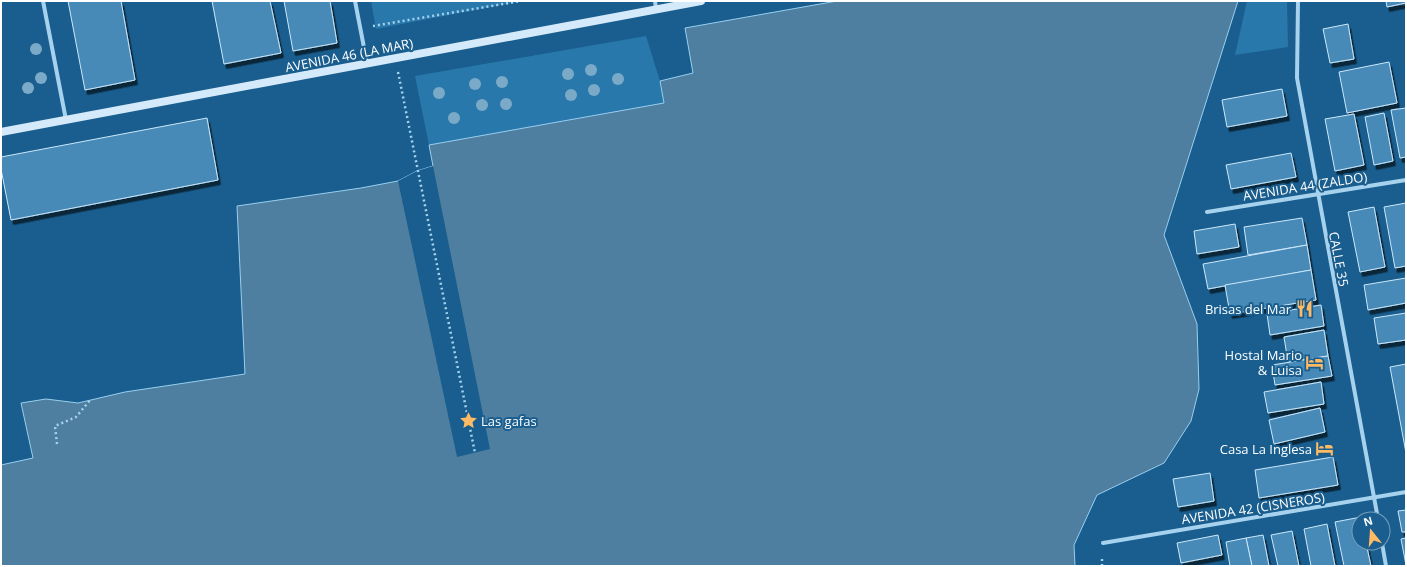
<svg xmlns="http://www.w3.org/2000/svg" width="1407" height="567" font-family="'Open Sans',sans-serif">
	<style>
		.green { fill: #2978ab }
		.water { fill: #4e7fa0; stroke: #99cff1 }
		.pier { fill: #195e8e }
		.building { fill: #468ab8; stroke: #cce8fa; filter: url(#shadow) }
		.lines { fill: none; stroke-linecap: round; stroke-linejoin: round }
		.path { stroke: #a6d2ee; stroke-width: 2.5; stroke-dasharray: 2 3; stroke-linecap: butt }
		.street { stroke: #a6d2ee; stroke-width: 4 }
		.secondary { stroke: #d4eafa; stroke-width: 8 }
		.tree { fill: #7baac9 }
		.labels { text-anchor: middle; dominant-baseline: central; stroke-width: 4; stroke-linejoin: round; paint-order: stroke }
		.street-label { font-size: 13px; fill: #fff; stroke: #195e8e }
		.poi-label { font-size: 13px; fill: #fff; stroke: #195e8e; text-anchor: end }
	</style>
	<defs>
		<filter id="shadow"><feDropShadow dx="2.5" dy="4.5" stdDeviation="0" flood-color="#0009"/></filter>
	</defs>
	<rect width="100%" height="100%" fill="#195e8e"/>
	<g class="green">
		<path d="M371,1H522L376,29Z"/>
		<path d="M1247,1H1287L1288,47L1235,55Z"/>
		<path d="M646,36L660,81L664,103L429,145L415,76Z"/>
	</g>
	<path class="water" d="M837,1H1238L1164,235L1197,324L1199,389L1191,421L1164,463L1097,495L1074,545L1075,566H1V465L33,458L21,403L46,399L78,403L125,392L245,374L237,206L361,188L398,181L417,171L433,166L429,145L664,103L660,81L693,73L685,28Z"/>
	<path class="pier" d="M433,166L490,449L457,457L398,181L417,171Z"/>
	<g class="building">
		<path d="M68,1H121L135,80L85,90Z"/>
		<path d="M212,1H270L281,53L224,64Z"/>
		<path d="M284,1H330L337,43L293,51Z"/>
		<path d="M1386,1H1406V3L1387,7Z"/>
		<path d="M1348,24L1354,59L1330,63L1323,29Z"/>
		<path d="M1389,62L1397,103L1347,113L1339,72Z"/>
		<path d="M1282,89L1287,116L1227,127L1222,100Z"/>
		<path d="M1406,108V157L1400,158L1391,110Z"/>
		<path d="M1384,113L1393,161L1374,165L1365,117Z"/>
		<path d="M1354,114L1364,165L1335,171L1325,119Z"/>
		<path d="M207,118L218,180L11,220L1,169V157Z"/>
		<path d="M1291,153L1296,177L1231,189L1226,165Z"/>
		<path d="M1406,203V266L1395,268L1384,207Z"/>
		<path d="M1374,207L1385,267L1360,272L1348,212Z"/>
		<path d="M1302,218L1307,245L1248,255L1244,227Z"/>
		<path d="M1235,224L1239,247L1197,254L1194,231Z"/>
		<path d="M1307,245L1311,270L1208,289L1203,264Z"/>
		<path d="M1311,270L1316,300L1230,314L1225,285Z"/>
		<path d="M1406,278V303L1368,310L1364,285Z"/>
		<path d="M1321,305L1324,326L1270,335L1267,314Z"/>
		<path d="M1406,313V340L1378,344L1374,318Z"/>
		<path d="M1324,330L1328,356L1288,362L1284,337Z"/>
		<path d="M1328,356L1332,376L1275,385L1272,365Z"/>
		<path d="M1406,364V453L1390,367Z"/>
		<path d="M1321,382L1324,404L1268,413L1264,392Z"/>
		<path d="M1320,408L1325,432L1274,444L1269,420Z"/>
		<path d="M1333,457L1338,485L1259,498L1255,470Z"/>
		<path d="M1210,473L1214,501L1178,507L1173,479Z"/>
		<path d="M1406,510V532H1402L1398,511Z"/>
		<path d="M1361,517L1362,519H1359V543H1366L1371,566H1344L1335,522Z"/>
		<path d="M1327,524L1335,566H1311L1304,529Z"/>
		<path d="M1292,531L1299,566H1278L1271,535Z"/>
		<path d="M1218,535L1222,555L1181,563L1177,543Z"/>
		<path d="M1263,535L1269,566H1252L1246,538Z"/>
		<path d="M1246,538L1252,566H1230L1226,542Z"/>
		<path d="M1406,538V565L1401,539Z"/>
	</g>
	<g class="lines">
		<g class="path">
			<path d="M373,26L521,1"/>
			<path d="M398,72L475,453"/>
			<path d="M57,444L55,426L76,417L91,399"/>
			<path d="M1102,566V556"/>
		</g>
		<g class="street">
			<path d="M43,1L66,120"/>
			<path d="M355,1L367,63"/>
			<path d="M655,1L656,9"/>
			<path d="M1298,1L1297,78L1378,519"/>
			<path d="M1207,212L1406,180"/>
			<path d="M1103,543L1406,492"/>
			<path d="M1382,543L1386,566"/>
		</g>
		<path class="secondary" d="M1,132L701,1"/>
	</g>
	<g class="tree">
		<circle cx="36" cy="49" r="6"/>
		<circle cx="591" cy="70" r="6"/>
		<circle cx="568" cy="74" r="6"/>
		<circle cx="41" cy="78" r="6"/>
		<circle cx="618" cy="79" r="6"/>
		<circle cx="502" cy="82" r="6"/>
		<circle cx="475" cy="84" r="6"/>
		<circle cx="28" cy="88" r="6"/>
		<circle cx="594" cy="90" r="6"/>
		<circle cx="439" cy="93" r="6"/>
		<circle cx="571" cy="95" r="6"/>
		<circle cx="506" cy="104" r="6"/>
		<circle cx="482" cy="105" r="6"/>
		<circle cx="454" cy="118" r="6"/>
	</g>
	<defs>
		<symbol id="restaurant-bare" viewBox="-9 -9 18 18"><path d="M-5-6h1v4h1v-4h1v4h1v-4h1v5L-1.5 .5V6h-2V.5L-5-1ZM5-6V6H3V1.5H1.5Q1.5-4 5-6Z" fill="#ffba64" stroke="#195e8e" stroke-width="2.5" paint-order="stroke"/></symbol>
		<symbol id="hotel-bare" viewBox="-9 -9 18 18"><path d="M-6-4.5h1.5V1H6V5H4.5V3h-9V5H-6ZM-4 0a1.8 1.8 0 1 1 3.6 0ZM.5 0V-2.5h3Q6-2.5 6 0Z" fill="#ffba64" stroke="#195e8e" stroke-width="2.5" paint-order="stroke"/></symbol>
		<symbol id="sight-bare" viewBox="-9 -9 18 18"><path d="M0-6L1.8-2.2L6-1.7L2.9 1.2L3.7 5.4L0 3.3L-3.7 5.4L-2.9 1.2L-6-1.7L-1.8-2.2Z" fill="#ffba64" stroke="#195e8e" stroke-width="2.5" paint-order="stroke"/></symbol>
	</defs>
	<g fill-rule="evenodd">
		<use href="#restaurant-bare" x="1292" y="296" width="25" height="25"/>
		<use href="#hotel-bare" x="1302" y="350" width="25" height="25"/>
		<use href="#sight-bare" x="456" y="408" width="25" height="25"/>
		<use href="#hotel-bare" x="1312" y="436" width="25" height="25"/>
	</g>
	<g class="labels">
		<g class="street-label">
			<text transform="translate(349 55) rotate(-11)">AVENIDA 46 (LA MAR)</text>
			<text transform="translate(1305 186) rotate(-9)">AVENIDA 44 (ZALDO)</text>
			<text transform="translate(1339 259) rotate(79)">CALLE 35</text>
			<text transform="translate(1253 508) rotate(-9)">AVENIDA 42 (CISNEROS)</text>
		</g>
		<g class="poi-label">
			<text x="1291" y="309">Brisas del Mar</text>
			<text x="1302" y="355">Hostal Mario<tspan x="1302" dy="15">&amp; Luisa</tspan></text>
			<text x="481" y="421" text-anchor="start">Las gafas</text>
			<text x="1312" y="449">Casa La Inglesa</text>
		</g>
	</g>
	<rect width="1407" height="567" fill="none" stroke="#ffffff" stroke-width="4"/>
	<g transform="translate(1371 531) rotate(343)"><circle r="19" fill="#195e8e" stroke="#759ebb"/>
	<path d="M0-3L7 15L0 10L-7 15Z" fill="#ffba64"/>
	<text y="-6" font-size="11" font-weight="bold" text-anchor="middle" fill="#ffffff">N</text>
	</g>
</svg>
